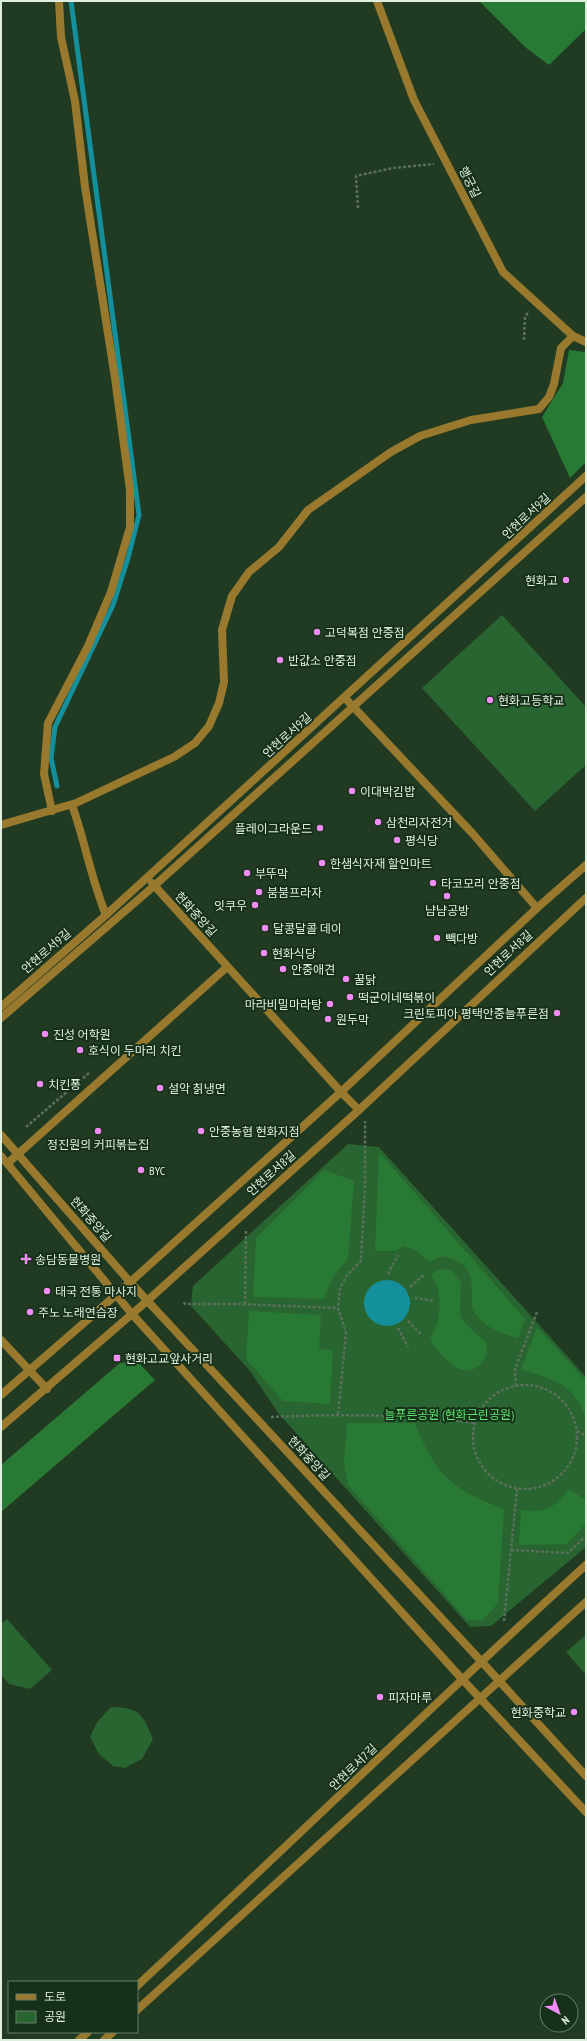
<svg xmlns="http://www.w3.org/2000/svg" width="587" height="2041" font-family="'PT Sans Narrow','Noto Sans KR',sans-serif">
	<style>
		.green { fill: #296530 }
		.forest { fill: #287933 }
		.water { fill: #14909c }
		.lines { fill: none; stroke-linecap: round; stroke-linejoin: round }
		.stream { stroke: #14909c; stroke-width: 5 }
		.path { stroke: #5a705b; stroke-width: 2.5; stroke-dasharray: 3 2; stroke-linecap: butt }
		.service { stroke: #99792e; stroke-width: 8 }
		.minor { stroke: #99792e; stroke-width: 8 }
		.tertiary { stroke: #99792e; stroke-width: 8 }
		.poi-dot { fill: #f18bf5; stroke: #163019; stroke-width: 1.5 }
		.labels { text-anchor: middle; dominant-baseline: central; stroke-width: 4; stroke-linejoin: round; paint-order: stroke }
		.street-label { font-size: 12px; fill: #dfeedf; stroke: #163019 }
		.poi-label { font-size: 12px; fill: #dfeedf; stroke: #163019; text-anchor: start }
		.park-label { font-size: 12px; fill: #60e370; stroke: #163019 }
	</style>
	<rect width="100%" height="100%" fill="#213a22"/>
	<g class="green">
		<path d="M502,615L586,707V765L535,811L422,688Z"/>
		<path d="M348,1144L379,1147L586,1377V1547L491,1626L470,1627L279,1414L250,1371L191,1306L193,1286Z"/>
		<path d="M7,1619L52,1670L30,1689L9,1684L1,1675V1624Z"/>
		<path d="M586,1635V1675L566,1652Z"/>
		<path d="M111,1707C140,1708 142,1713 153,1739L142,1759L125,1768L113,1766L99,1754L90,1737L97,1722Z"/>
	</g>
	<g class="forest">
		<path d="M479,1H586V29L549,65L525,47Z"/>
		<path d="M569,350L586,352V462L570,478L542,417L563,383Z"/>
		<path d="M379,1152L525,1319L518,1338C502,1334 480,1326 473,1309C471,1304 472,1296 472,1291C472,1268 463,1261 442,1256L430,1262L415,1250L403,1246L396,1251H375Z"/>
		<path d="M324,1170L354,1181L348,1259L333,1277L324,1299L253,1297L256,1238Z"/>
		<path d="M440,1269L451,1270L461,1282L460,1316C465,1322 470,1329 476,1334C478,1336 482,1338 484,1340C494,1353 478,1374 463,1370C448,1367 439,1350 430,1340C431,1333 436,1329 437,1323C442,1306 440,1289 431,1274Z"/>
		<path d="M249,1311L321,1315L319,1349L333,1350L330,1404L283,1401L246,1359Z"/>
		<path d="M537,1327L586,1381V1418C573,1382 554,1381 521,1369Z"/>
		<path d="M137,1361L155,1380L1,1512V1465L120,1363Z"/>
		<path d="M347,1423H415C436,1476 452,1489 504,1509L498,1603L483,1620H467L348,1485L344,1463Z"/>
		<path d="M569,1489L586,1500V1523L567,1544L519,1545L521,1510C544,1513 556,1508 569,1489Z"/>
	</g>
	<circle class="water" cx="387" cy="1303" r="23"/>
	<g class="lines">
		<path class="stream" d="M57,786L51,758L55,727L113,605L128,558L139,515L71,1"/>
		<g class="path">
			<path d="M358,208L356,176L393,168L434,164"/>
			<path d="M524,340L525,317L529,311"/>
			<path d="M26,1127L89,1073"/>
			<path d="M388,1274L398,1255"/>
			<path d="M410,1287L425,1274"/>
			<path d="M415,1298L434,1301"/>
			<path d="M184,1302L185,1304H238L338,1308"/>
			<path d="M245,1304L246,1231"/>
			<path d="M408,1321L422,1335"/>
			<path d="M398,1328L408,1347"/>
			<circle cx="525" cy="1437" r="52"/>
			<path d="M516,1386L515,1369L537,1312"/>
			<path d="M338,1414L346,1333L338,1308L340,1288L347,1275L361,1261L365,1185V1121"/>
			<path d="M271,1417C339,1414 406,1414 474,1423"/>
			<path d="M577,1431L586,1436"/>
			<path d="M511,1550L568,1553L586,1536"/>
			<path d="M504,1621L517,1489"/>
		</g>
		<path class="service" d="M72,805C85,841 91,879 106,915"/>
		<g class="minor">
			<path d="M377,1L414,100L503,272L573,336L586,342"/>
			<path d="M52,811L44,774L48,723L88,646L111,592L130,527V490L115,378L85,187L75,101L61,37L59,1"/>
			<path d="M1,825L76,803L174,757L195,743L209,726L219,703L224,682L222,630L232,596L249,572L279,547L308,510L391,452L420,436L471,420L539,409L549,397L554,384L561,348L573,336"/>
			<path d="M8,1163L227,967"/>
			<path d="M1,1340L47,1389"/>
		</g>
		<g class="tertiary">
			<path d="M345,698L473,834L537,908"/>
			<path d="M152,883L341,1092L359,1110"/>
			<path d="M1,1007L106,915L586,476"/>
			<path d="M1,1018L154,886L586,497"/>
			<path d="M1,1135L130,1282L481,1661L586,1776"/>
			<path d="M1,1156L132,1314L462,1679L586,1812"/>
			<path d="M1,1395L116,1295L341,1092L537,908L586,865"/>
			<path d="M1,1427L147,1301L359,1110L586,898"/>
			<path d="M137,1986C287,1847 434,1703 586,1565"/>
			<path d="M137,2010L586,1602"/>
			<path d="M79,2040L88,2032"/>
			<path d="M104,2040L113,2032"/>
		</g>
	</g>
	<g class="poi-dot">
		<circle cx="566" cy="580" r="4"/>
		<circle cx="317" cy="632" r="4"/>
		<circle cx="280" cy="660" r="4"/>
		<circle cx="490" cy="700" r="4"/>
		<circle cx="352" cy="791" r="4"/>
		<circle cx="378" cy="822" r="4"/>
		<circle cx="320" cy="828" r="4"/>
		<circle cx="397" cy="840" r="4"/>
		<circle cx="322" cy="863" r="4"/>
		<circle cx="247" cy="873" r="4"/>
		<circle cx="433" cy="883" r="4"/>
		<circle cx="259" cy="892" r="4"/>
		<circle cx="447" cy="896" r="4"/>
		<circle cx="255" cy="905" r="4"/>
		<circle cx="265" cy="928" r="4"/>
		<circle cx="437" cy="938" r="4"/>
		<circle cx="264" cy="953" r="4"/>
		<circle cx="283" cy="969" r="4"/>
		<circle cx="346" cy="979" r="4"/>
		<circle cx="350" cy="997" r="4"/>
		<circle cx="330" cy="1004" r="4"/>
		<circle cx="557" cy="1013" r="4"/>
		<circle cx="328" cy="1019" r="4"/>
		<circle cx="45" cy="1034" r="4"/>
		<circle cx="80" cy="1050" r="4"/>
		<circle cx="40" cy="1084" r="4"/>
		<circle cx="160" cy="1088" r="4"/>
		<circle cx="98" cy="1131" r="4"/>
		<circle cx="201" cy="1131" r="4"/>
		<circle cx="141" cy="1170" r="4"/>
		<path d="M24 1253h4v4h4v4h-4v4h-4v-4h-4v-4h4z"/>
		<circle cx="47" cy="1291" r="4"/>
		<circle cx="30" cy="1312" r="4"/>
		<rect x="113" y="1354" width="8" height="8" rx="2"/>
		<circle cx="380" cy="1697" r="4"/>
		<circle cx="574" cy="1712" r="4"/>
	</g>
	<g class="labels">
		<g class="street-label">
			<text transform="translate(470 182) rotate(63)">행궁길</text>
			<text transform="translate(526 516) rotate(-43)">안현로서9길</text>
			<text transform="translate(287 735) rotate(-42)">안현로서9길</text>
			<text transform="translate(196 914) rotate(48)">현화중앙길</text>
			<text transform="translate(46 951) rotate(-41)">안현로서9길</text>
			<text transform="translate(508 953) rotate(-43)">안현로서8길</text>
			<text transform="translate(271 1173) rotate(-42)">안현로서8길</text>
			<text transform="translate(91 1219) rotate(49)">현화중앙길</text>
			<text transform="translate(309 1458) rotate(47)">현화중앙길</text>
			<text transform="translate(353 1767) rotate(-44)">안현로서7길</text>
		</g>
		<g class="poi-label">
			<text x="558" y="580" text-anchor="end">현화고</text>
			<text x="325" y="632">고덕복점 안중점</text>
			<text x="288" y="660">반값소 안중점</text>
			<text x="498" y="700">현화고등학교</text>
			<text x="360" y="791">이대박김밥</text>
			<text x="386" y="822">삼천리자전거</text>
			<text x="312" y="828" text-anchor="end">플레이그라운드</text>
			<text x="405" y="840">평식당</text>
			<text x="330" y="863">한샘식자재 할인마트</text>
			<text x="255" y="873">부뚜막</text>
			<text x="441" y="883">타코모리 안중점</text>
			<text x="267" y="892">붐붐프라자</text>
			<text x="247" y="905" text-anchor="end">잇쿠우</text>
			<text x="447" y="910" text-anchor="middle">냠냠공방</text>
			<text x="273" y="928">달콩달콜 데이</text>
			<text x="445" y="938">빽다방</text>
			<text x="272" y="953">현화식당</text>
			<text x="291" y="969">안중애견</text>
			<text x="354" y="979">꿀닭</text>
			<text x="358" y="997">떡군이네떡볶이</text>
			<text x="322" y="1004" text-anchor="end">마라비밀마라탕</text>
			<text x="549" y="1013" text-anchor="end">크린토피아 평택안중늘푸른점</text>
			<text x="336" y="1019">원두막</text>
			<text x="53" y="1034">진성 어학원</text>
			<text x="88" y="1050">호식이 두마리 치킨</text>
			<text x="48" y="1084">치킨퐁</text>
			<text x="168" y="1088">설악 칡냉면</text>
			<text x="209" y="1131">안중농협 현화지점</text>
			<text x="98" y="1144" text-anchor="middle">정진원의 커피볶는집</text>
			<text x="149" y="1170">BYC</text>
			<text x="35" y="1259">송담동물병원</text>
			<text x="55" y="1291">태국 전통 마사지</text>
			<text x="38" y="1312">주노 노래연습장</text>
			<text x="125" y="1358">현화고교앞사거리</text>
			<text x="388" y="1697">피자마루</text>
			<text x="566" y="1712" text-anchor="end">현화중학교</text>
		</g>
		<g class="park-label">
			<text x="449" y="1414">늘푸른공원 (현화근린공원)</text>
		</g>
	</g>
	<rect width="587" height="2041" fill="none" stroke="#dfeedf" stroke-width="4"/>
	<rect x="8" y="1981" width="130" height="52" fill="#163019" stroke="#667c68"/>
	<rect x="16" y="1994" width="20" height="6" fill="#99792e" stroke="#667c68"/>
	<text x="44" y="2001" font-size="12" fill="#dfeedf">도로</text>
	<rect x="16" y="2011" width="20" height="12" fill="#296530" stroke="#667c68"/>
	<text x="44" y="2021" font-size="12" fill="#dfeedf">공원</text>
	<g transform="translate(559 2013) rotate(139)"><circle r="19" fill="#163019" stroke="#667c68"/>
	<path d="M0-3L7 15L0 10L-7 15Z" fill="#f18bf5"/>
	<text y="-6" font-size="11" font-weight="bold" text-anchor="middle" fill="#dfeedf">N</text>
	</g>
</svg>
